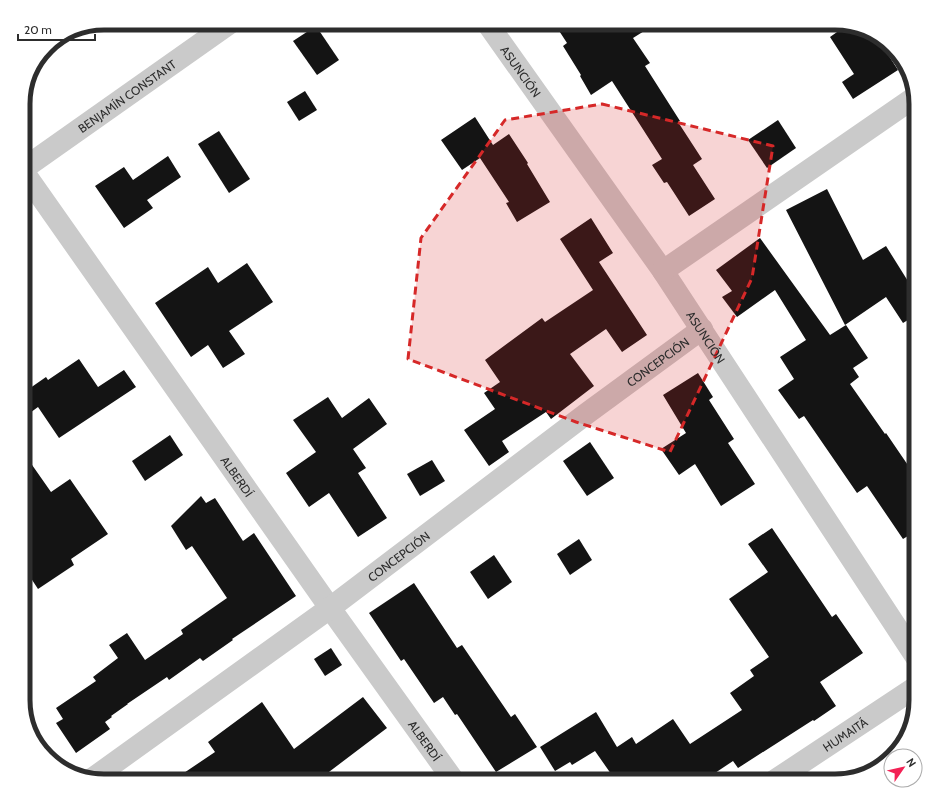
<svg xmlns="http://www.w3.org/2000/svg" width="939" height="804" font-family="Cabin,sans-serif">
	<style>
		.building { fill: #141414 }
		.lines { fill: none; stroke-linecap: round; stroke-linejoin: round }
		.minor { stroke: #cacaca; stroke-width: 22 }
		.marked { fill: #d62828; fill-opacity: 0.2; stroke: #d62828; stroke-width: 3; stroke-dasharray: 8 5; stroke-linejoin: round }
		.labels { text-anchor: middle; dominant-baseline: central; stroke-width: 4; stroke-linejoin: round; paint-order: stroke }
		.street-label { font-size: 12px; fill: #2d2d2d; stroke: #fff }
		.rim { fill: none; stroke: #2d2d2d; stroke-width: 5 }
	</style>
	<rect width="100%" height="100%" fill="#fff"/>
	<g class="building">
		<path d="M554,23H657L633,38L650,63L645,66L680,121L678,122L702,159L693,165L715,199L689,216L667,182L664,183L652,165L662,159L612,81L591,95L580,76L581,75L563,46L567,43Z"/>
		<path d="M847,25L866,29L876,36L898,70L853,99L842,82L854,74L830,37Z"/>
		<path d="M316,26L339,60L317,75L293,41Z"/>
		<path d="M305,91L317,110L299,121L287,102Z"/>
		<path d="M475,117L493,145L509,134L528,163L527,164L550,202L517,222L506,203L509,202L480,158L462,170L441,140Z"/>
		<path d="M778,120L796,148L767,168L748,140Z"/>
		<path d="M219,131L250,179L229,193L198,144Z"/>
		<path d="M168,156L181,177L147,200L153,208L124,228L95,186L124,167L133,180Z"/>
		<path d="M827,189L863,260L886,246L916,294V315L903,323L886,297L845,325L786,210Z"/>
		<path d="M591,218L613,253L599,262L647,335L622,352L606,329L570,354L594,386L551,419L546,412L502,441L509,452L489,466L464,430L495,409L484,393L500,382L485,360L542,318L545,322L593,290L560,239Z"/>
		<path d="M760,238L830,335L846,325L868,358L853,368L859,377L850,384L885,434L886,433L916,477V531L903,539L867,486L857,493L804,416L799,419L778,390L794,379L780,357L806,340L775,290L737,317L722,297L732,291L716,270Z"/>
		<path d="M247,263L273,302L229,331L245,354L223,368L208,345L191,357L155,303L208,267L218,283Z"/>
		<path d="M79,359L98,387L124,370L136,387L59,438L38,407L23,418V393L46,377L48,380Z"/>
		<path d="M698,373L713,397L709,400L734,439L728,443L755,484L721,506L695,464L679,475L661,449L686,433L663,395Z"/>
		<path d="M328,397L342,418L369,398L387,424L353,449L366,468L358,473L387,518L358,537L329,493L309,507L286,473L316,452L293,420Z"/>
		<path d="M170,435L183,455L145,481L132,461Z"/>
		<path d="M590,442L614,478L587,496L563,461Z"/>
		<path d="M23,452L51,492L70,479L108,534L71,559L74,565L38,589L23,566Z"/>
		<path d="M432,460L445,481L420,496L407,474Z"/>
		<path d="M201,496L206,503L215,498L243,541L254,533L296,596L232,639L233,640L203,661L200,658L169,680L167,677L127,704H128L111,716L112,717L105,722L110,729L76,753L56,723L63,719L56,708L96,681L93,677L118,658L109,645L127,633L145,660L183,634L181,630L227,598L192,546L186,550L171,526Z"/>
		<path d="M772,528L832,617L836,614L863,653L820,682L836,706L814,721L813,720L738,768L733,761L703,781H616L595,751L572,765L570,762L555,771L540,747L596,712L617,747L632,737L636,744L673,719L690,744L742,710L730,693L754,676L750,670L769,657L729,599L768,572L748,544Z"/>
		<path d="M579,539L592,560L570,575L557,554Z"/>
		<path d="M494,555L512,582L488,599L470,572Z"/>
		<path d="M414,583L457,648L462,645L511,717L515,714L537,747L496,772L457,714L455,715L443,697L434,703L404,659L401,661L369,613Z"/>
		<path d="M331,648L342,665L325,676L314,659Z"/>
		<path d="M363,697L387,728L317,781H172L215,752L208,742L262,702L294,749Z"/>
	</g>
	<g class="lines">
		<g class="minor">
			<path id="s1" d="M487,23L663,271L916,657"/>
			<path id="s2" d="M23,169L230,23"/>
			<path id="s3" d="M23,171L330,608L454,781"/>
			<path d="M663,271L915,97"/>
			<path id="s4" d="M92,779L330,608L586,414L702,329"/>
			<path id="s5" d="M774,781L916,687"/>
		</g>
	</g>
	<path class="marked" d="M602,104L773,146L752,278L670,452L576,422L408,359L421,238L505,120Z"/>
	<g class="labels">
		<g class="street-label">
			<text stroke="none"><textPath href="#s1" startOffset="59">ASUNCIÓN</textPath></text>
			<text stroke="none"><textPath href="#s2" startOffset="127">BENJAMÍN CONSTANT</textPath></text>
			<text stroke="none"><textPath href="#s1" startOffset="383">ASUNCIÓN</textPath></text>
			<text stroke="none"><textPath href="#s4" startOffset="703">CONCEPCIÓN</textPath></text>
			<text stroke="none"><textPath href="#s3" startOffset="373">ALBERDÍ</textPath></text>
			<text stroke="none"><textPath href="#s4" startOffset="379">CONCEPCIÓN</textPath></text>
			<text stroke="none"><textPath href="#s5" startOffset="85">HUMAITÁ</textPath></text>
			<text stroke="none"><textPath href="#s3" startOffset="697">ALBERDÍ</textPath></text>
		</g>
	</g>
	<path d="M0 0H939V804H0ZM104 30H835A74 74 0 0 1 909 104V700A74 74 0 0 1 835 774H104A74 74 0 0 1 30 700V104A74 74 0 0 1 104 30Z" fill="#fff" fill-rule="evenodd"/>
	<path class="rim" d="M104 30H835A74 74 0 0 1 909 104V700A74 74 0 0 1 835 774H104A74 74 0 0 1 30 700V104A74 74 0 0 1 104 30Z"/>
	<g transform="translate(903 768) rotate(56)"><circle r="19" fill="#ffffff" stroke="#ababab"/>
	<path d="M0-3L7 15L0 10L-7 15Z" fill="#f32155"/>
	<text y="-6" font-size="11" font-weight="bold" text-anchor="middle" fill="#2d2d2d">N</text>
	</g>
	<path d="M18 34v6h77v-6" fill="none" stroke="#2d2d2d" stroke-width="2"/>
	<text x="24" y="34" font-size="12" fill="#2d2d2d" stroke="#ffffff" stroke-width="3" paint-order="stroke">20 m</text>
</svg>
